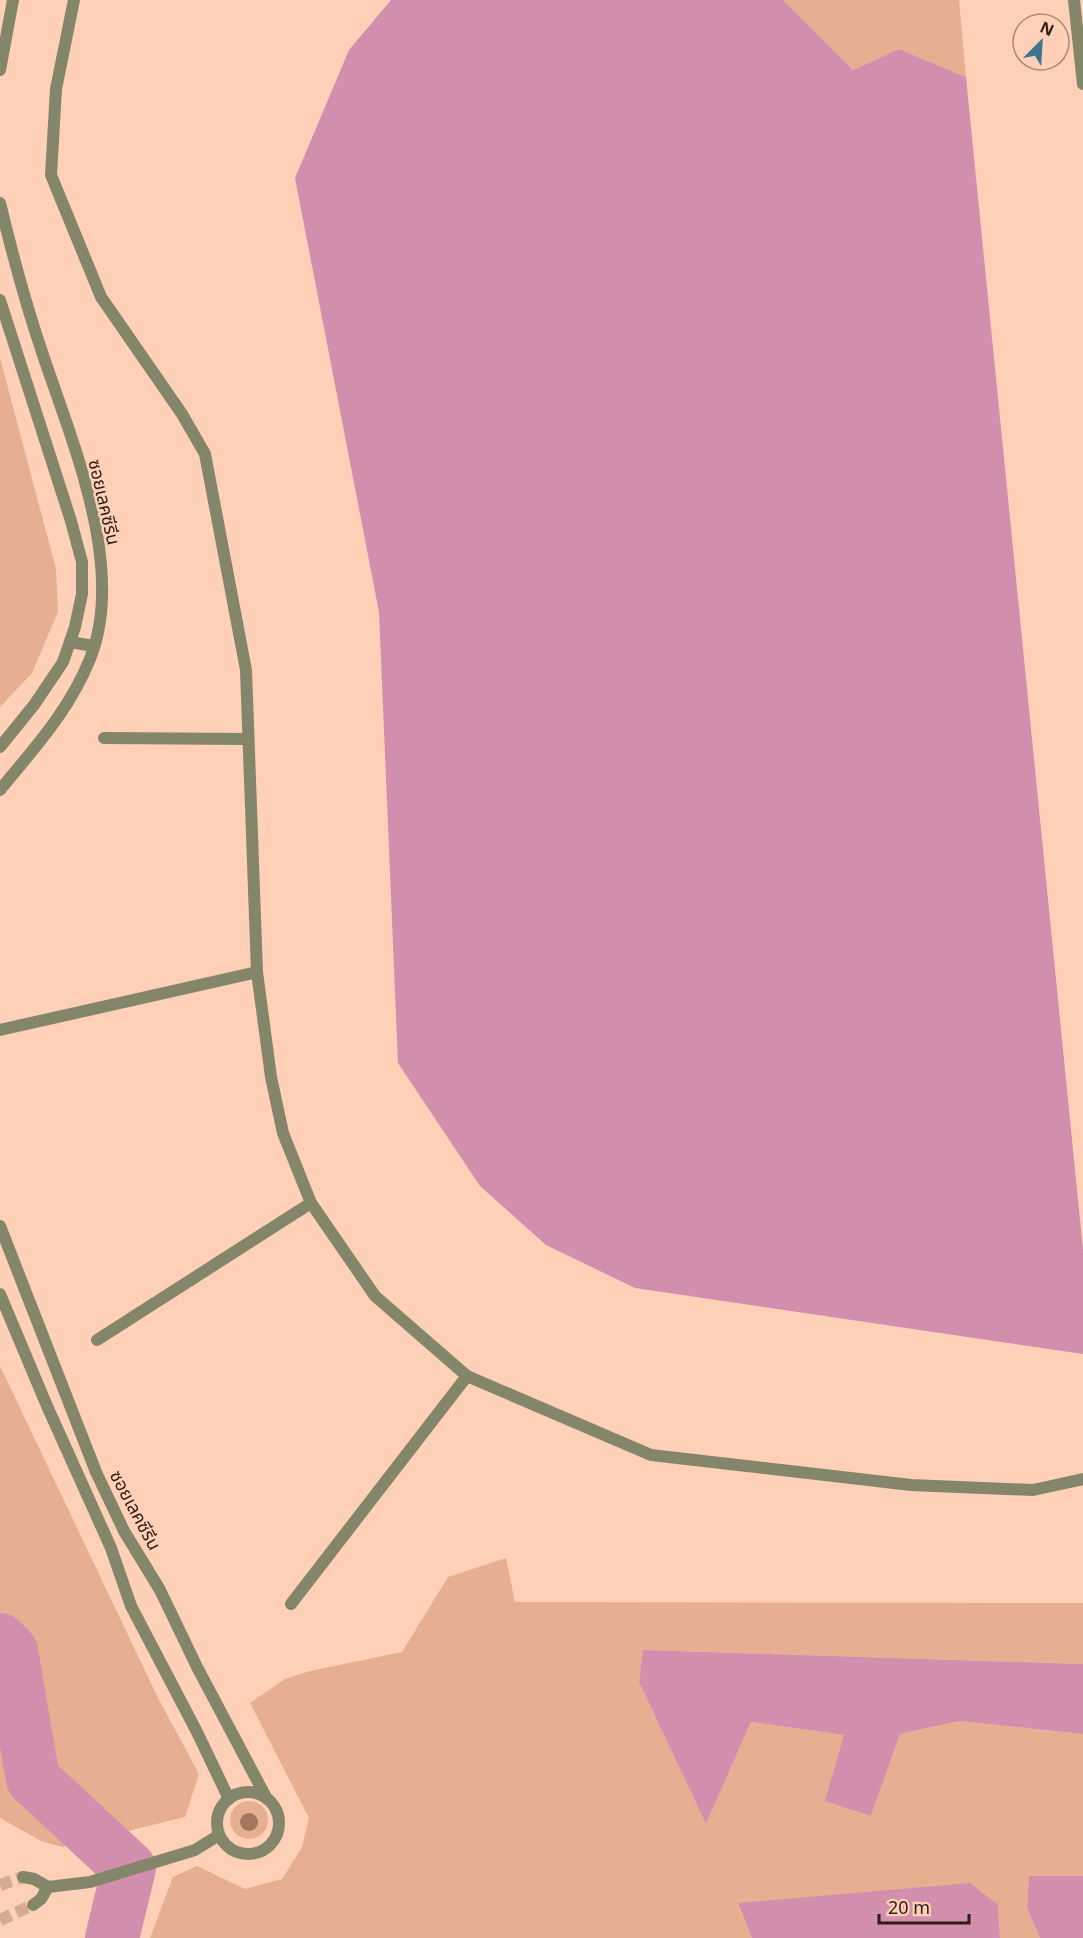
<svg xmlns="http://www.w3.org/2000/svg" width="1083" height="1938" font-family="'Noto Sans','Noto Sans Thai',sans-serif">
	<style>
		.green { fill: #e6af91 }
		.water { fill: #d28ead }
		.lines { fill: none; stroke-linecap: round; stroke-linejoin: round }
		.river { stroke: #d28ead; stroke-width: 54 }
		.street-tunnel { stroke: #d4ac96; stroke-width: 12; stroke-dasharray: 12 6; stroke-linecap: butt }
		.street { stroke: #848669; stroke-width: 12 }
		.tree { fill: #a3775d }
		.labels { text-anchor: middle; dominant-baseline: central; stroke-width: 5; stroke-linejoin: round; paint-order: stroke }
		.street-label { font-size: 18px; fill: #2e1d14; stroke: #fed0b7 }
	</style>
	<rect width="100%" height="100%" fill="#fed0b7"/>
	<g class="green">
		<path d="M783,0H959L966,77L899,49L853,70Z"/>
		<path d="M0,358L56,569L58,612L32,673L0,707Z"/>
		<path d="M0,1366L158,1698L199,1774L185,1817L63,1847L43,1842L0,1818Z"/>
		<path d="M506,1558L515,1602L1083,1603V1664L644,1650L639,1682L706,1824L751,1722L844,1735L871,1816L900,1734L959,1721L1083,1734V1876H1029L1027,1908L1040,1938H1000L998,1905L738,1904L752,1938H150L173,1877L197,1866L245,1889L282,1879L302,1847L309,1818L250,1703L285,1679L310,1671L402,1652L448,1577Z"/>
		<circle cx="249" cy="1820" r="19"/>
	</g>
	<g class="water">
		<path d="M391,0H783L853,70L899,49L966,77L1083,1250V1354L635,1288L546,1245L480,1186L398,1063L379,612L295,178L349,50Z"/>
		<path d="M643,1650L1083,1664V1734L959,1721L900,1734L871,1816L825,1801L844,1735L751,1722L706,1824L639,1682Z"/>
		<path d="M1029,1876H1083V1938H1040L1027,1908Z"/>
		<path d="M970,1883L998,1905L1000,1938H752L738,1903Z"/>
	</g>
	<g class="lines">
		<path class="river" d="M0,1640L11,1651L33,1779L129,1868L112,1938"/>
		<g class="street-tunnel">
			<path d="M0,1885L23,1877"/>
			<path d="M0,1920L33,1905"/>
		</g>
		<g class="street">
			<path d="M74,0L56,89L51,175L101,297L182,414L205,454L246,670L257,972L271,1077L283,1133L311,1203L375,1296L467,1376L651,1455L911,1485L1033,1490L1083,1479"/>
			<path d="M1074,0L1083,84"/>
			<path d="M0,70L13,0"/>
			<path d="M0,203C12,253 25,302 42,352C71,440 127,567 90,659C69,711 35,747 0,790"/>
			<path d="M0,300L71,521L82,562V594L75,627L63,662L34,705L0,747"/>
			<path d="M70,642L94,646"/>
			<path d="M104,738L248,739"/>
			<path d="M0,1030L257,972"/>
			<path d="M0,1226L96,1472L124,1531L160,1590L197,1667L267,1799"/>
			<path d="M0,1294L47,1406L111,1548L131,1606L197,1732L229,1799"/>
			<path d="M97,1340L311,1203"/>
			<path d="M291,1604L467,1376"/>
			<circle cx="248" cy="1823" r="31"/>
			<path d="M23,1877L34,1879L48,1887L90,1882L195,1850L219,1835"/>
			<path d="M33,1905L41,1899L48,1887"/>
		</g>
	</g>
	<circle class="tree" cx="249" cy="1822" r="9"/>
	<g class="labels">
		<g class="street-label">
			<text transform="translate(105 502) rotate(77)">ซอยเลคซีรีน</text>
			<text transform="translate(136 1510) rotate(62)">ซอยเลคซีรีน</text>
		</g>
	</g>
	<g transform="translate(1041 42) rotate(24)"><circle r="28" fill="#fed0b7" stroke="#ab8876" stroke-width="1.5"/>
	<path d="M0-4.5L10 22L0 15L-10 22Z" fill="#3d7590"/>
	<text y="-9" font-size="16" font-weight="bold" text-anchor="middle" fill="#2e1d14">N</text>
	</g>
	<path d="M879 1914v9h90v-9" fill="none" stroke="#2e1d14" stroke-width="3"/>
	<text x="888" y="1914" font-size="18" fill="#2e1d14" stroke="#fed0b7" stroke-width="4.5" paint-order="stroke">20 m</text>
</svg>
